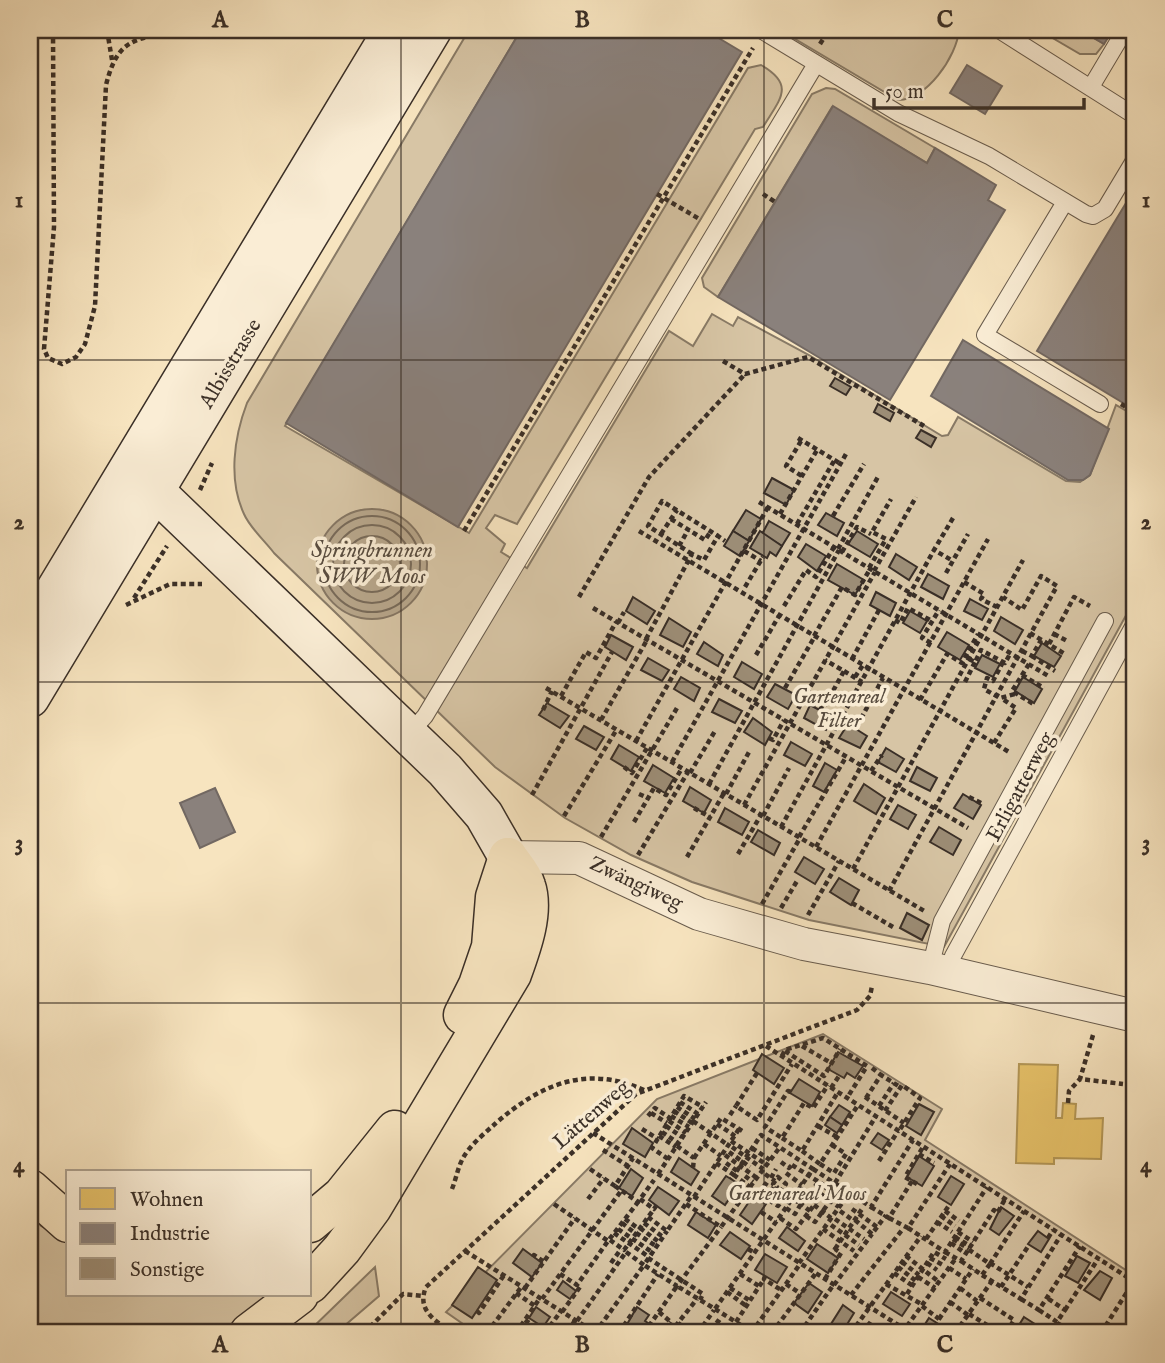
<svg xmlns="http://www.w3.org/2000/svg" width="1165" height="1363" font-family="'IM FELL English',serif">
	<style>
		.green { fill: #d7c5a5; stroke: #887a66; stroke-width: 2 }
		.water { fill: #b7a68b; stroke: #857663; stroke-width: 2 }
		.homes { fill: #e9c46a; stroke: #b49756; stroke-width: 2 }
		.industry { fill: #8a817c; stroke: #726862; stroke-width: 2 }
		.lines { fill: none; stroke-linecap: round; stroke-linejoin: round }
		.shore { stroke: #786a59; stroke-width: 2 }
		.building { fill: #9c8d76; stroke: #3a2f27; stroke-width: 2 }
		.lane-casing { stroke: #695c4d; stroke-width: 18 }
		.street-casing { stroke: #695c4d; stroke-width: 34 }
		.secondary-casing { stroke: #3a2f27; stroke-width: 41 }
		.highway-casing { stroke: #3a2f27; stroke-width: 41 }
		.path { stroke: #3a2f27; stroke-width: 4.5; stroke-dasharray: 5 3.5; stroke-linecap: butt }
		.lane { stroke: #faedd5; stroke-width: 16 }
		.street { stroke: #faedd5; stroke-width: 32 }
		.secondary { stroke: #faedd5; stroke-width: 38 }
		.highway { stroke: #f7e4bf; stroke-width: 38 }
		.grid { fill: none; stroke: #3a2f27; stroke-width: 2; stroke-opacity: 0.55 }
		.labels { text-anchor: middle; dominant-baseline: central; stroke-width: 7; stroke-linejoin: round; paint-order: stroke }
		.street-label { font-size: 21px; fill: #3a2f27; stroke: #faedd5 }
		.park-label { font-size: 21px; font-style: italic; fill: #594d40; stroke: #faedd5 }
		.water-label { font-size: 23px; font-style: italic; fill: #594d40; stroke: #faedd5 }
		.neatline { fill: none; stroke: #3a2f27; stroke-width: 2.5 }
		.grid-label { font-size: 23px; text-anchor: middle; font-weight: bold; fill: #3a2f27 }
	</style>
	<rect width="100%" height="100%" fill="#f7e4bf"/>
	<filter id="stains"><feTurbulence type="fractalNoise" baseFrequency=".00286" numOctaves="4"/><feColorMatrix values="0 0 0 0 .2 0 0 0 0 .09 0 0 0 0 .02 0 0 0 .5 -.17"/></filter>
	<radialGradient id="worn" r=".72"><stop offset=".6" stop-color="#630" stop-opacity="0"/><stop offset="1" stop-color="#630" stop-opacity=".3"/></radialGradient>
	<g class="green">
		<path d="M469,30H521L285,426L469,533L748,68L761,65C796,85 780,99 763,127L755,129L517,524L495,515L486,528L505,544L501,552L527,568L669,331L693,346L712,314L733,326L738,317L809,355L942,436L948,435L958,417L1066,481L1080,482L1090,475L1116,405L1135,416V599L944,947L809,920L692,882L631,855L565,818L495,767L274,553C265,541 250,528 244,514C228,480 234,437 247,403Z"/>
		<path d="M780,30H959C957,56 926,101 898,100Z"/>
		<path d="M1039,30H1080L1104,44L1096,54H1080Z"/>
		<path d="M826,88L835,89L935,148L927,163L832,107L718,297L704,287L702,278L812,94Z"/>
		<path d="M823,1034L942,1109L925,1140L1135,1276V1333H476L446,1312L657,1099Z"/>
		<path d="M30,1212L41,1226L68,1239V1295H280L226,1333H30Z"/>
		<path d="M375,1267L379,1296L336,1333H307Z"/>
	</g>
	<circle class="water" cx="372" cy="564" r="55"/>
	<path class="homes" d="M1019,1064L1058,1065L1056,1118H1062L1063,1103L1076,1104L1075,1119L1103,1118L1101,1159L1054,1158V1164L1016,1163Z"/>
	<g class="industry">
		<path d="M521,30H705L742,52L458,527L286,423Z"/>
		<path d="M1080,30H1113L1104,44Z"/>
		<path d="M967,65L1002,86L985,114L950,93Z"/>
		<path d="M833,106L927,163L935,148L996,185L988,200L1005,210L890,400L718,297Z"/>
		<path d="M1135,188V410L1037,351Z"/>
		<path d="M963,340L1109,429L1090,475L1083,480H1068L931,396Z"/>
		<path d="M215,788L235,832L200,848L180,803Z"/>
	</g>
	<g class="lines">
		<g class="shore">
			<circle cx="372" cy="564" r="48"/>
			<circle cx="372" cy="564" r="39"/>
			<circle cx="372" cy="564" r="28"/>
		</g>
	</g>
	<g class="building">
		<path d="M835,378L851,387L846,395L830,386Z"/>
		<path d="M878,404L894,413L890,421L874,412Z"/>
		<path d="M921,430L936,438L931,447L916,438Z"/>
		<path d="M772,478L794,490L786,505L764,493Z"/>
		<path d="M746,510L761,519L749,541L733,531Z"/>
		<path d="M826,513L844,523L837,536L818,525Z"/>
		<path d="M769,521L790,533L782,546L762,534Z"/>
		<path d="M733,531L749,541L740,556L724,546Z"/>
		<path d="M760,531L782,546L776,556L770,552L767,558L750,548Z"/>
		<path d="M857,531L878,544L870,557L848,544Z"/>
		<path d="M806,544L826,556L817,571L798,557Z"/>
		<path d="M896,554L917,567L909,580L889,567Z"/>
		<path d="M837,564L864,580L855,595L828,580Z"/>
		<path d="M928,574L949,586L943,599L921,587Z"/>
		<path d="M876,592L896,603L890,616L870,605Z"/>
		<path d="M633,597L655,611L647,624L626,611Z"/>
		<path d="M970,599L988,609L982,620L964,611Z"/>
		<path d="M910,611L927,621L920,633L903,623Z"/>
		<path d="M1001,617L1023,630L1015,644L994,631Z"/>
		<path d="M669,618L691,632L683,647L660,635Z"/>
		<path d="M947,632L969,645L960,660L938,647Z"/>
		<path d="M611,635L633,647L626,660L605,647Z"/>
		<path d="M704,642L723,655L718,666L697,654Z"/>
		<path d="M1042,643L1061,656L1054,667L1034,656Z"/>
		<path d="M982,655L1000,664L993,677L975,668Z"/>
		<path d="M648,658L669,670L662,681L641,670Z"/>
		<path d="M742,662L762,674L754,689L734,677Z"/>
		<path d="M681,677L700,688L694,701L674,689Z"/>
		<path d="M1023,677L1042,689L1034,703L1015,691Z"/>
		<path d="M775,684L796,695L788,709L767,697Z"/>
		<path d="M719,699L742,711L735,723L712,712Z"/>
		<path d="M547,703L569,716L560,728L539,715Z"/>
		<path d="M810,705L833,717L826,730L804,718Z"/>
		<path d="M753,718L772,732L765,745L744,732Z"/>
		<path d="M848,724L867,736L860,748L839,738Z"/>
		<path d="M584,726L604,737L596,750L576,739Z"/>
		<path d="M791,742L812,754L805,766L784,755Z"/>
		<path d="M619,745L639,757L631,771L611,759Z"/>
		<path d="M886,748L904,759L896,772L878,762Z"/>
		<path d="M825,763L837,770L824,792L813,786Z"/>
		<path d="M653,765L674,778L665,793L644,781Z"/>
		<path d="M917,767L937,778L930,791L910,781Z"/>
		<path d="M864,784L885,798L876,814L854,801Z"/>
		<path d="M690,787L711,800L704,813L683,801Z"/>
		<path d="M963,794L981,805L973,819L954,808Z"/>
		<path d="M898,805L916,815L908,829L890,819Z"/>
		<path d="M725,808L749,822L742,835L718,822Z"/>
		<path d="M939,827L961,840L953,855L930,842Z"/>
		<path d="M758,830L780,843L774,855L751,842Z"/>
		<path d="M804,857L824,869L815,884L795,872Z"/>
		<path d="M839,878L859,890L851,905L830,892Z"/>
		<path d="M907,913L929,925L922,940L900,928Z"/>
		<path d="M838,1052L863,1066L855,1078L847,1073L844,1078L828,1069Z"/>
		<path d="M762,1054L784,1068L774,1084L753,1070Z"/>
		<path d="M799,1079L820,1092L812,1106L790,1093Z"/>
		<path d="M919,1104L934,1112L921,1135L906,1126Z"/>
		<path d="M839,1105L850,1112L842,1125L830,1117Z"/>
		<path d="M830,1117L842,1125L837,1133L825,1125Z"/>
		<path d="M632,1128L653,1143L645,1157L623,1144Z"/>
		<path d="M878,1133L889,1140L882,1150L871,1143Z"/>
		<path d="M919,1156L934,1166L922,1186L907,1177Z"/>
		<path d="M679,1158L699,1172L691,1185L671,1172Z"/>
		<path d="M631,1169L643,1178L632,1196L619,1188Z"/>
		<path d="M726,1176L739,1184L725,1205L712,1196Z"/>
		<path d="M951,1176L964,1184L951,1205L938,1197Z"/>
		<path d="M658,1187L679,1201L669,1215L649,1200Z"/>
		<path d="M753,1196L766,1204L752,1224L740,1215Z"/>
		<path d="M1001,1207L1014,1216L999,1235L990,1229Z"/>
		<path d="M696,1212L716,1225L708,1238L688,1225Z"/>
		<path d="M787,1227L805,1241L798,1251L779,1238Z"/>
		<path d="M1038,1231L1049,1239L1041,1252L1028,1244Z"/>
		<path d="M730,1232L750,1246L741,1259L720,1245Z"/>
		<path d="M817,1244L838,1258L828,1273L807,1259Z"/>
		<path d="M523,1249L542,1263L532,1277L513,1263Z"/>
		<path d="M765,1254L787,1267L777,1283L755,1270Z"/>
		<path d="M1077,1256L1090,1263L1078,1283L1065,1276Z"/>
		<path d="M478,1267L497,1280L472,1318L452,1305Z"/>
		<path d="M1100,1271L1112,1278L1100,1300L1084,1290Z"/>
		<path d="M563,1281L576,1291L570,1299L557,1290Z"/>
		<path d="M809,1283L822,1292L808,1313L794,1303Z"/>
		<path d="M891,1292L910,1304L902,1316L883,1304Z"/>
		<path d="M843,1305L854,1313L843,1331L831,1324Z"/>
		<path d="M536,1307L550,1317L543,1327L529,1318Z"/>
		<path d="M637,1307L649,1315L645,1321L648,1323L641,1333H622Z"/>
		<path d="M1024,1317L1038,1326L1033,1333H1014Z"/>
		<path d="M929,1318L951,1332L950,1333L920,1332Z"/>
		<path d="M869,1322L883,1331L881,1333H860Z"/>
	</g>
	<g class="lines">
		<defs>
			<g id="lane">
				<path d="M761,30L898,113L989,156L1086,214L1093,216L1105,209L1135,159"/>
				<path d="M999,30L1135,116"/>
				<path d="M1091,87L1125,30"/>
				<path d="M1065,202L985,335L1100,404"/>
				<path d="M409,734L425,716L816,64"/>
				<path d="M930,968L942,921L1105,621"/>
				<path d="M949,972L953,956L1135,623"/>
			</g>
			<path id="street" d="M508,857L579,858L699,914L804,944L930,968L1135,1016"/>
			<g id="secondary">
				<path d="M133,478L155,491L445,770L484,815L508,857"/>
				<path d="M30,632L393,30"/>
				<path d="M30,698L432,30"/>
			</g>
			<g id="highway">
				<path d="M463,1015L478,985L491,947L495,897L508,857"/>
				<path d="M30,1189L68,1223"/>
				<path d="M310,1223L342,1196L395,1130"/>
				<path d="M310,1284L342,1249L372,1208L512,974C521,949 535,912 526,886C523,875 514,866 508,857"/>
				<path d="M249,1333L299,1295"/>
			</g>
		</defs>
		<use href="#lane" class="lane-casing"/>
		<use href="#street" class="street-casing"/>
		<use href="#secondary" class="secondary-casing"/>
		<use href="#highway" class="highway-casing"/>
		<g class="path">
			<path d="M53,30L54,227L44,349L48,358L62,364L76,357L85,344L95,306L106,85C118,37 135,40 179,30"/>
			<path d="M107,30L112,60"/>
			<path d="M842,30L850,34L860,30"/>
			<path d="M820,44L829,30"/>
			<path d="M657,194L701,220"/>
			<path d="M763,194L775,202"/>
			<path d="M723,361L745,374L808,357L924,426"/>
			<path d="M1121,404L1135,412"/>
			<path d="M798,438L841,464"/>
			<path d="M801,441L786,466L802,476"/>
			<path d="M200,490L212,463"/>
			<path d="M759,502L1050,677"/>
			<path d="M780,514L817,450"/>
			<path d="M833,516L864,464"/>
			<path d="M953,518L934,550L953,561"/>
			<path d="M671,519L705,540L711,531"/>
			<path d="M797,524L834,461"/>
			<path d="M464,531L753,48"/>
			<path d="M639,531L1009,752"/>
			<path d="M661,534L677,510"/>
			<path d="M679,546L688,530"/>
			<path d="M838,549L879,475"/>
			<path d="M744,551L761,561"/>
			<path d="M842,552L857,527L871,534"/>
			<path d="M692,554L648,526L662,501L718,536"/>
			<path d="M869,568L886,539L872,532L891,499"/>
			<path d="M874,571L916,497"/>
			<path d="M946,573L968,534"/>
			<path d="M964,582L984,594L981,599L997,607"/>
			<path d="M745,587L763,557"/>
			<path d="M579,597L649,477L745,374"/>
			<path d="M134,598L167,546"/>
			<path d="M126,605L170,584H202"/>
			<path d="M784,606L806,570L816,577L834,547"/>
			<path d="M593,608L968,828"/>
			<path d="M895,620L900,623L908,608L932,621"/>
			<path d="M618,623L624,612"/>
			<path d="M1030,633L1065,654"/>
			<path d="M1054,634L1069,642"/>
			<path d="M814,636L842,587L855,595L870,569"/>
			<path d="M646,639L692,554L704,560L718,536L725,541"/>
			<path d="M931,643L922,638L939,610"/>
			<path d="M1049,644L1074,597L1090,606"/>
			<path d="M1022,651L1032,656L1041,640"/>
			<path d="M756,655L779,616"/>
			<path d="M1032,656L1055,671"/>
			<path d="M852,659L879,610"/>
			<path d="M969,659L975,662L981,650L1005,663L1010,654"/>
			<path d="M1003,662L993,681L987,678L984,689L1000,698L1015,694"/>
			<path d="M1029,664L1012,691L1035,705"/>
			<path d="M844,671L862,682"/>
			<path d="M1022,675L1044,688"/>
			<path d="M855,677L863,665"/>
			<path d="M965,682L975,662"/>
			<path d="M546,688L926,912"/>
			<path d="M785,688L815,636"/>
			<path d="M561,696L586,652L596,658L616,622"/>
			<path d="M804,699L823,709L844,671L825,660"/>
			<path d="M920,700L947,654L962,663L978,634"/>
			<path d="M543,710L552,691"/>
			<path d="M842,718L856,728"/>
			<path d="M601,720L647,640"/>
			<path d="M857,726L883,678"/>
			<path d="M769,738L773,740L784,720"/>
			<path d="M636,741L768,507"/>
			<path d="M994,743L1016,708L1001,698"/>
			<path d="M672,762L846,454"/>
			<path d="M624,767L632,773L647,748"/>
			<path d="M871,771L882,755"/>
			<path d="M690,773L715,731"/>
			<path d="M709,784L839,550"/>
			<path d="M639,794L648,798"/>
			<path d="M726,794L749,752"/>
			<path d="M532,795L612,652"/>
			<path d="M969,797L981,803"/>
			<path d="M744,805L875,572"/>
			<path d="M694,808L710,817"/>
			<path d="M564,816L617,729"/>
			<path d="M763,816L789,768"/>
			<path d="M634,822L654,788L666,795L682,768"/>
			<path d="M781,827L934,550"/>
			<path d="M601,837L677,708"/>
			<path d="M799,837L846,757"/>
			<path d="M816,847L988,539"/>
			<path d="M738,854L761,815"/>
			<path d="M638,855L688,772"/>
			<path d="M687,857L724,793"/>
			<path d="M853,869L1023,560"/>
			<path d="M889,891L1057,586L1041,576L1022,610L1003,597"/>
			<path d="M852,903L893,927"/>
			<path d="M762,904L800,838"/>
			<path d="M781,908L797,881"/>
			<path d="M808,915L839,861"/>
			<path d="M1093,1035L1080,1079L1123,1084"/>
			<path d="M766,1046L1135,1282"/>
			<path d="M802,1046L831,1063"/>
			<path d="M785,1051L824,1076L840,1049"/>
			<path d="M782,1056L785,1050L823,1038L867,1066L847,1098"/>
			<path d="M872,1068L881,1075"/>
			<path d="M757,1073L736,1106L757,1120L792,1064"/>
			<path d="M831,1088L839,1076"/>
			<path d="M791,1092L788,1091L765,1127L782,1138L804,1103L813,1108L828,1085"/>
			<path d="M865,1097L904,1123"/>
			<path d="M866,1098L881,1075L900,1087"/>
			<path d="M680,1102L698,1114"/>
			<path d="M1068,1103L1069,1091L1080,1079"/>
			<path d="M879,1106L894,1083"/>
			<path d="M677,1107L695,1119"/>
			<path d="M674,1111L692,1123"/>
			<path d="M885,1111L902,1085L920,1098L899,1131"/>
			<path d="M651,1113L667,1123"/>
			<path d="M730,1115L736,1106"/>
			<path d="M648,1116L655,1108L670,1118"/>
			<path d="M671,1116L689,1127"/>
			<path d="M669,1121L686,1133"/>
			<path d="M693,1121L728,1145"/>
			<path d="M717,1124L735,1136"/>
			<path d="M666,1126L682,1137"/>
			<path d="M818,1126L837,1137"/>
			<path d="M642,1129L658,1139"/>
			<path d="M662,1132L678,1143"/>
			<path d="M593,1133L911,1333"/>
			<path d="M659,1136L676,1147"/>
			<path d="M782,1138L802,1151L838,1092"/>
			<path d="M731,1141L767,1165"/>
			<path d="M704,1144L721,1156"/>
			<path d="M677,1146L694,1158L693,1168"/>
			<path d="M732,1147L763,1169"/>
			<path d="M752,1148L770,1160"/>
			<path d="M603,1150L628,1166"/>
			<path d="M802,1151L820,1164L858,1105"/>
			<path d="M729,1152L750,1167"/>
			<path d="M919,1154L934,1163"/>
			<path d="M725,1155L757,1178"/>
			<path d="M694,1158L721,1118L744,1132"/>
			<path d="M668,1159L652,1148L684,1096L703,1107"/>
			<path d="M879,1161L898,1131"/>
			<path d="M781,1162L789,1168L793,1164"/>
			<path d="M716,1163L734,1175L731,1179"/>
			<path d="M726,1163L737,1171"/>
			<path d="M820,1164L834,1173L846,1154L832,1145"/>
			<path d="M792,1165L838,1194"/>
			<path d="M590,1169L615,1186L633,1158"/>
			<path d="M813,1169L871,1207L913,1140"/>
			<path d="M786,1173L802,1185"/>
			<path d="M658,1174L706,1102"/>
			<path d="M765,1174L775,1181"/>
			<path d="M745,1176L753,1182"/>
			<path d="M771,1178L776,1169"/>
			<path d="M835,1183L876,1116"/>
			<path d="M917,1184L905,1177L923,1147"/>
			<path d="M615,1186L638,1202L654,1180"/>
			<path d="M750,1187L780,1147"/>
			<path d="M800,1188L817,1202"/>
			<path d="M452,1189C456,1179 458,1167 463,1158C470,1145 485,1133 496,1123C542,1083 587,1065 644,1090"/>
			<path d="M749,1189L768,1200L775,1191L761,1181"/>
			<path d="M775,1191L777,1187L773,1184L778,1177L786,1184L781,1191L777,1187"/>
			<path d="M822,1195L839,1207"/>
			<path d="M694,1197L739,1129"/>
			<path d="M588,1199L604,1178"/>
			<path d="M640,1199L654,1209L656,1206"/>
			<path d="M769,1200L778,1206L789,1191"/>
			<path d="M554,1204L608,1241L638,1202"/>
			<path d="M686,1204L721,1227L743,1197L735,1192L727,1203"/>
			<path d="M814,1205L831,1218"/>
			<path d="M871,1207L889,1218L912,1181"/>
			<path d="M786,1208L795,1214L801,1204L793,1199"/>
			<path d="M852,1209L877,1227"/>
			<path d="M810,1211L801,1204L820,1180"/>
			<path d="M840,1211L854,1221"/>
			<path d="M945,1211L959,1221"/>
			<path d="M761,1212L776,1222"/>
			<path d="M998,1212L1005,1199"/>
			<path d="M806,1216L815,1222L830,1201"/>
			<path d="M941,1216L955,1226"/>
			<path d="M648,1217L667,1231L692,1195"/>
			<path d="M780,1218L796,1229L832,1181"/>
			<path d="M889,1218L908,1228L950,1164"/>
			<path d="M625,1219L639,1229"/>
			<path d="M835,1219L864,1239"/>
			<path d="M855,1220L872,1234L886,1215"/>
			<path d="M937,1222L952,1232"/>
			<path d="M622,1223L636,1234"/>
			<path d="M644,1223L663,1237"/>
			<path d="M831,1225L859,1245"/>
			<path d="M640,1228L659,1242"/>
			<path d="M908,1228L945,1252L987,1187"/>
			<path d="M618,1229L652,1252"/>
			<path d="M823,1229L854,1251"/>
			<path d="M958,1232L973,1242"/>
			<path d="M614,1233L649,1257"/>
			<path d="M636,1233L656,1246"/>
			<path d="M955,1237L970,1246"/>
			<path d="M1048,1238L1053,1230"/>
			<path d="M926,1239L950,1204"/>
			<path d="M953,1239L969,1249"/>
			<path d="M610,1240L624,1250L654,1209"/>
			<path d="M951,1243L965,1253"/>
			<path d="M748,1249L755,1253"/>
			<path d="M835,1249L862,1209"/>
			<path d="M465,1251L596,1333"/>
			<path d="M626,1252L644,1265L667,1231"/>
			<path d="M945,1252L961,1261L994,1210L997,1212"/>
			<path d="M906,1256L939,1282"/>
			<path d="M533,1257L534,1255L544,1262"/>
			<path d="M648,1258L703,1294L700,1300"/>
			<path d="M930,1258L943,1265"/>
			<path d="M961,1261L982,1275L990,1264L968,1249"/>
			<path d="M902,1262L919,1275"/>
			<path d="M611,1263L621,1249"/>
			<path d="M799,1263L850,1192"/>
			<path d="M927,1263L937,1270"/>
			<path d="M990,1263L1028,1287"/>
			<path d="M990,1264L1024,1211"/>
			<path d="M898,1267L916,1281"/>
			<path d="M949,1268L966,1279"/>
			<path d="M894,1273L913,1286"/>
			<path d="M560,1274L577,1285L608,1241"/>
			<path d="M740,1274L759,1286"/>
			<path d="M982,1275L1021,1299L1061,1235"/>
			<path d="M765,1276L764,1279L781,1290"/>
			<path d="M918,1277L935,1288"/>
			<path d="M825,1279L841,1253L835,1249L832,1254"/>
			<path d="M786,1284L801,1294"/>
			<path d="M886,1284L923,1305"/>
			<path d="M834,1285L872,1234"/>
			<path d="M1001,1287L1029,1245"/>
			<path d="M525,1288L575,1218"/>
			<path d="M730,1288L749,1300"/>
			<path d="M960,1288L977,1301"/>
			<path d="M727,1292L745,1305"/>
			<path d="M516,1293L535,1306"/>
			<path d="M907,1294L934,1252L946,1259"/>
			<path d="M851,1295L902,1230"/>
			<path d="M980,1298L1014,1320L1006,1333"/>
			<path d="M542,1299L621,1191"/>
			<path d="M1021,1299L1039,1310L1080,1246"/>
			<path d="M950,1302L968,1315"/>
			<path d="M922,1306L939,1319L936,1323"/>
			<path d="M715,1309L752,1332L800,1264"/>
			<path d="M1039,1310L1057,1322L1065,1310L1047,1298"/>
			<path d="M1065,1310L1098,1259"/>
			<path d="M477,1311L479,1313L504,1275"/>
			<path d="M562,1312L580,1287L577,1285"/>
			<path d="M659,1312L672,1323"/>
			<path d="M969,1314L1000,1333"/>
			<path d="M939,1319L973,1269"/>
			<path d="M525,1320L543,1333"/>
			<path d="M575,1320L570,1329L578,1333"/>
			<path d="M716,1320L727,1328L724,1333"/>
			<path d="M577,1321L626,1252"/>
			<path d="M736,1322L764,1279"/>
			<path d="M678,1323L693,1333"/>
			<path d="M1057,1323L1074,1333"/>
			<path d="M1106,1324L1121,1333"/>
			<path d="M637,1332L639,1333"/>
			<path d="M364,1333L403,1294L423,1296"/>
			<path d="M453,1333C436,1321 416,1311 426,1287L636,1094L857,1010L870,996L872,986"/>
			<path d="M487,1333L522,1286"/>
			<path d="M516,1333L540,1298"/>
			<path d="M545,1333L561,1311"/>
			<path d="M595,1333L644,1265L677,1286L721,1227"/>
			<path d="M619,1333L658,1274"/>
			<path d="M644,1333L677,1286L715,1309L813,1169L761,1135L734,1175L750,1187L743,1197"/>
			<path d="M653,1333L657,1328L664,1332L671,1322"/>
			<path d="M670,1333L697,1299"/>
			<path d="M698,1333L714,1310"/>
			<path d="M772,1333L816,1273"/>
			<path d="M800,1333L834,1284"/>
			<path d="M851,1333L921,1236"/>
			<path d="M902,1333L956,1258"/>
			<path d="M955,1333L992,1281"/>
			<path d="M1101,1333L1134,1281"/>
		</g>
		<use href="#lane" class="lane"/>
		<use href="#street" class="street"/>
		<use href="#secondary" class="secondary"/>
		<use href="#highway" class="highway"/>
	</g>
	<path class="grid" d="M401,30V1333M764,30V1333M30,360H1135M30,682H1135M30,1003H1135"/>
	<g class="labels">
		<g class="street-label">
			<text transform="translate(231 364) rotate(-59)">Albisstrasse</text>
			<text transform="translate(1021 787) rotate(-62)">Erligatterweg</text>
			<text transform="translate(636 884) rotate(25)">Zwängiweg</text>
			<text transform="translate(592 1115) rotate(-41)">Lättenweg</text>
		</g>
		<g class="park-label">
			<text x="839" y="697">Gartenareal<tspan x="839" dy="24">Filter</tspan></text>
			<text x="797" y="1194">Gartenareal Moos</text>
		</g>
		<g class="water-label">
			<text x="372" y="550">Springbrunnen<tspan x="372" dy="26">SWW Moos</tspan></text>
		</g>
	</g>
	<rect width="1165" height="1363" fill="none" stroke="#f7e4bf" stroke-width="77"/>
	<rect x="66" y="1170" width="245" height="126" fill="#faedd5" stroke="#ada18f" stroke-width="2"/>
	<rect x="80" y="1188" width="35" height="21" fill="#e9c46a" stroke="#ada18f" stroke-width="2"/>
	<text x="130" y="1206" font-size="21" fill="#3a2f27">Wohnen</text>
	<rect x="80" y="1223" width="35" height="21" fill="#8a817c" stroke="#ada18f" stroke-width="2"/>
	<text x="130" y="1240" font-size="21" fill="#3a2f27">Industrie</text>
	<rect x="80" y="1258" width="35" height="21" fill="#9c8d76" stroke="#ada18f" stroke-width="2"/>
	<text x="130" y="1276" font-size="21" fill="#3a2f27">Sonstige</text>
	<path d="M874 98v10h210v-10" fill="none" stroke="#3a2f27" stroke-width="3.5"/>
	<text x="885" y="98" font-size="21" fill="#3a2f27" stroke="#faedd5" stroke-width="5" paint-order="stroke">50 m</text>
	<rect x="38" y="38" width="1088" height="1286" class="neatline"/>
	<g class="grid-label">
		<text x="220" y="27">A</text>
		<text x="582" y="27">B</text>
		<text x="945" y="27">C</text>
		<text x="19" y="207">1</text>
		<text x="1146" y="207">1</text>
		<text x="19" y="529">2</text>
		<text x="1146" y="529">2</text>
		<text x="19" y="850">3</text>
		<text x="1146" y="850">3</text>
		<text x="19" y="1172">4</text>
		<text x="1146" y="1172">4</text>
		<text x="220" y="1352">A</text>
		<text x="582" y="1352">B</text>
		<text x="945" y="1352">C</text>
	</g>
	<rect width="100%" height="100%" filter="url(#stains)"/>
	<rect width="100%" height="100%" fill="url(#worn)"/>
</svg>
